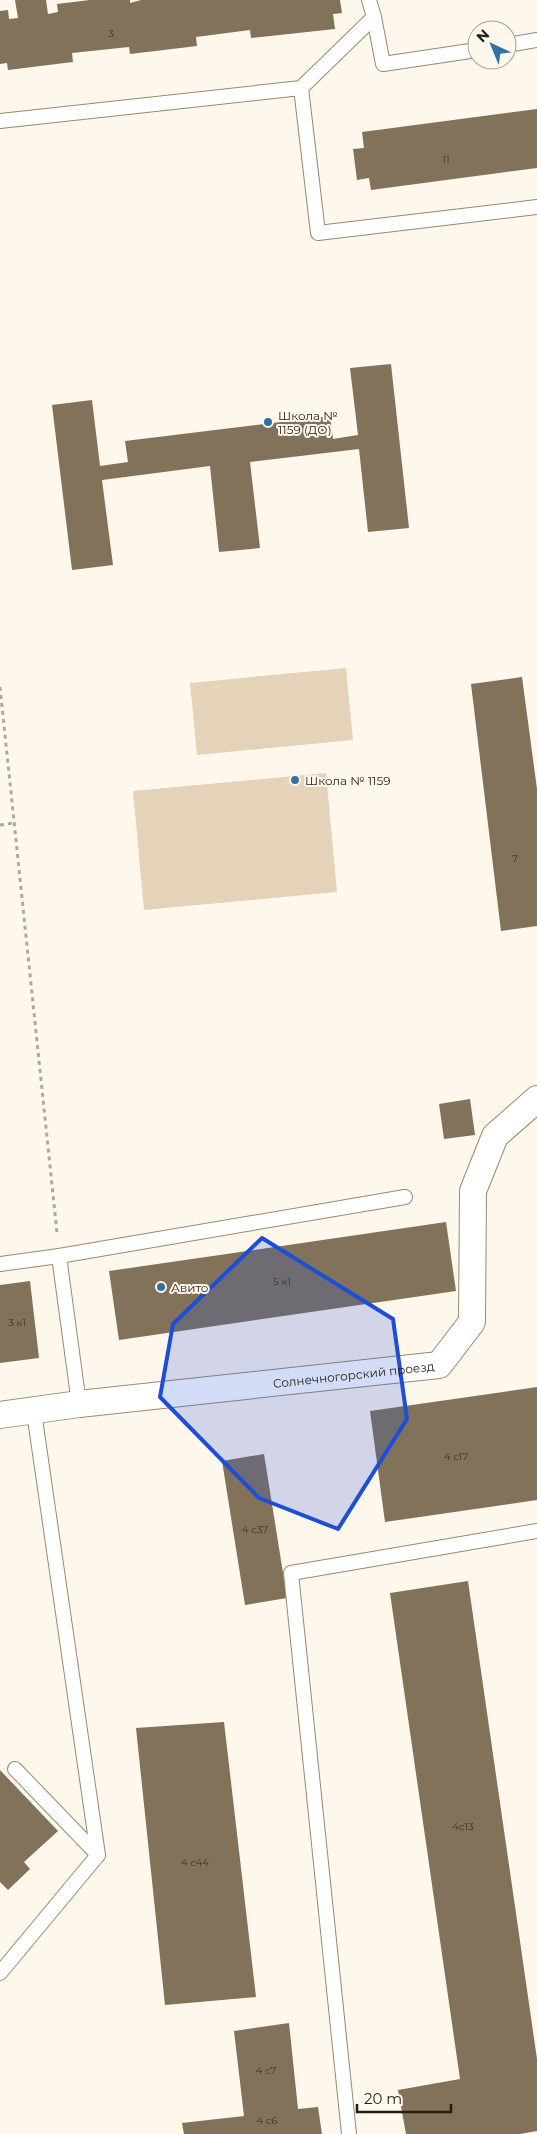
<svg xmlns="http://www.w3.org/2000/svg" width="537" height="2134" font-family="Montserrat,sans-serif">
	<style>
		.green { fill: #e5d3b9 }
		.building { fill: #827259 }
		.lines { fill: none; stroke-linecap: round; stroke-linejoin: round }
		.service-casing { stroke: #9a896f; stroke-width: 16 }
		.minor-casing { stroke: #9a896f; stroke-width: 28 }
		.path { stroke: #afa89d; stroke-width: 3; stroke-dasharray: 4 4; stroke-linecap: butt }
		.service { stroke: #fff; stroke-width: 14 }
		.minor { stroke: #fff; stroke-width: 26 }
		.marked { fill: #1d4ed8; fill-opacity: 0.2; stroke: #1d4ed8; stroke-width: 4; stroke-linejoin: round }
		.poi-dot { fill: #3072a8; stroke: #fef7ec; stroke-width: 2 }
		.labels { text-anchor: middle; dominant-baseline: central; stroke-width: 4; stroke-linejoin: round; paint-order: stroke }
		.number-label { font-size: 10px; fill: #3c3224 }
		.poi-label { font-size: 12px; fill: #241d13; stroke: #fef7ec; text-anchor: start }
		.street-label { font-size: 12px; fill: #241d13; stroke: #fef7ec }
	</style>
	<rect width="100%" height="100%" fill="#fef7ec"/>
	<g class="green">
		<path d="M346,668L353,740L197,755L190,683Z"/>
		<path d="M326,773L337,892L144,910L133,791Z"/>
	</g>
	<g class="building">
		<path d="M15,0H46L48,14L58,12L57,4L90,0H130V3L141,0H340L342,13L333,14L335,29L251,38L250,30L196,37L197,46L130,54L129,47L72,53L73,62L8,70L7,63L0,64V11L8,10L9,19L18,18Z"/>
		<path d="M537,109V168L371,190L369,178L357,180L353,149L364,148L362,132Z"/>
		<path d="M391,364L409,528L368,532L359,449L250,462L260,548L219,552L210,466L102,480L113,565L72,570L52,405L92,400L100,466L128,462L125,441L330,416L333,439L358,435L350,368Z"/>
		<path d="M522,677L537,789V926L501,931L471,684Z"/>
		<path d="M470,1099L475,1135L444,1139L439,1104Z"/>
		<path d="M446,1222L456,1291L119,1340L109,1271Z"/>
		<path d="M30,1281L39,1358L0,1363V1285Z"/>
		<path d="M537,1387V1500L385,1522L370,1411Z"/>
		<path d="M264,1454L287,1598L245,1605L222,1461Z"/>
		<path d="M468,1581L537,2059V2131L520,2134H406L398,2090L460,2079L390,1593Z"/>
		<path d="M224,1722L256,1997L165,2005L136,1728Z"/>
		<path d="M0,1770L58,1831L24,1862L30,1869L8,1890L0,1882Z"/>
		<path d="M289,2023L298,2109L318,2107L322,2134H184L182,2123L244,2116L234,2031Z"/>
	</g>
	<g class="lines">
		<defs>
			<g id="service">
				<path d="M374,17L383,64L477,50"/>
				<path d="M507,45L537,40"/>
				<path d="M301,88L318,233L537,207"/>
				<path d="M0,121L301,88L374,17L369,0"/>
				<path d="M59,1256L79,1404"/>
				<path d="M0,1264L59,1256L405,1197"/>
				<path d="M15,1769L98,1855L34,1412"/>
				<path d="M0,1973L98,1855"/>
				<path d="M349,2134L291,1573L537,1531"/>
			</g>
			<g id="minor">
				<path id="s1" d="M0,1415L79,1404L439,1365L472,1322L473,1191L495,1136L537,1099"/>
			</g>
		</defs>
		<use href="#service" class="service-casing"/>
		<use href="#minor" class="minor-casing"/>
		<g class="path">
			<path d="M0,687L57,1233"/>
			<path d="M0,825L14,823"/>
		</g>
		<use href="#service" class="service"/>
		<use href="#minor" class="minor"/>
	</g>
	<path class="marked" d="M262,1238L393,1319L407,1419L338,1529L259,1498L160,1397L173,1324Z"/>
	<g class="poi-dot">
		<circle cx="268" cy="422" r="5"/>
		<circle cx="295" cy="780" r="5"/>
		<circle cx="161" cy="1287" r="5"/>
	</g>
	<g class="labels">
		<g class="number-label">
			<text x="111" y="33">3</text>
			<text x="446" y="159">11</text>
			<text x="515" y="858">7</text>
			<text x="282" y="1281">5 к1</text>
			<text x="17" y="1322">3 к1</text>
			<text x="456" y="1456">4 с17</text>
			<text x="255" y="1529">4 с37</text>
			<text x="463" y="1826">4с13</text>
			<text x="195" y="1862">4 с44</text>
			<text x="266" y="2070">4 с7</text>
			<text x="267" y="2120">4 с6</text>
		</g>
		<g class="poi-label">
			<text x="278" y="415">Школа №<tspan x="278" dy="14">1159 (ДО)</tspan></text>
			<text x="305" y="780">Школа № 1159</text>
			<text x="171" y="1287">Авито</text>
		</g>
		<g class="street-label">
			<text stroke="none"><textPath href="#s1" startOffset="356">Солнечногорский проезд</textPath></text>
		</g>
	</g>
	<g transform="translate(492 45) rotate(316)"><circle r="24" fill="#fef7ec" stroke="#a7a095"/>
	<path d="M0-4L9 19L0 12L-9 19Z" fill="#3072a8"/>
	<text y="-8" font-size="14" font-weight="bold" text-anchor="middle" fill="#241d13">N</text>
	</g>
	<path d="M357 2104v8h94v-8" fill="none" stroke="#241d13" stroke-width="2.5"/>
	<text x="364" y="2104" font-size="15" fill="#241d13" stroke="#fef7ec" stroke-width="4" paint-order="stroke">20 m</text>
</svg>
